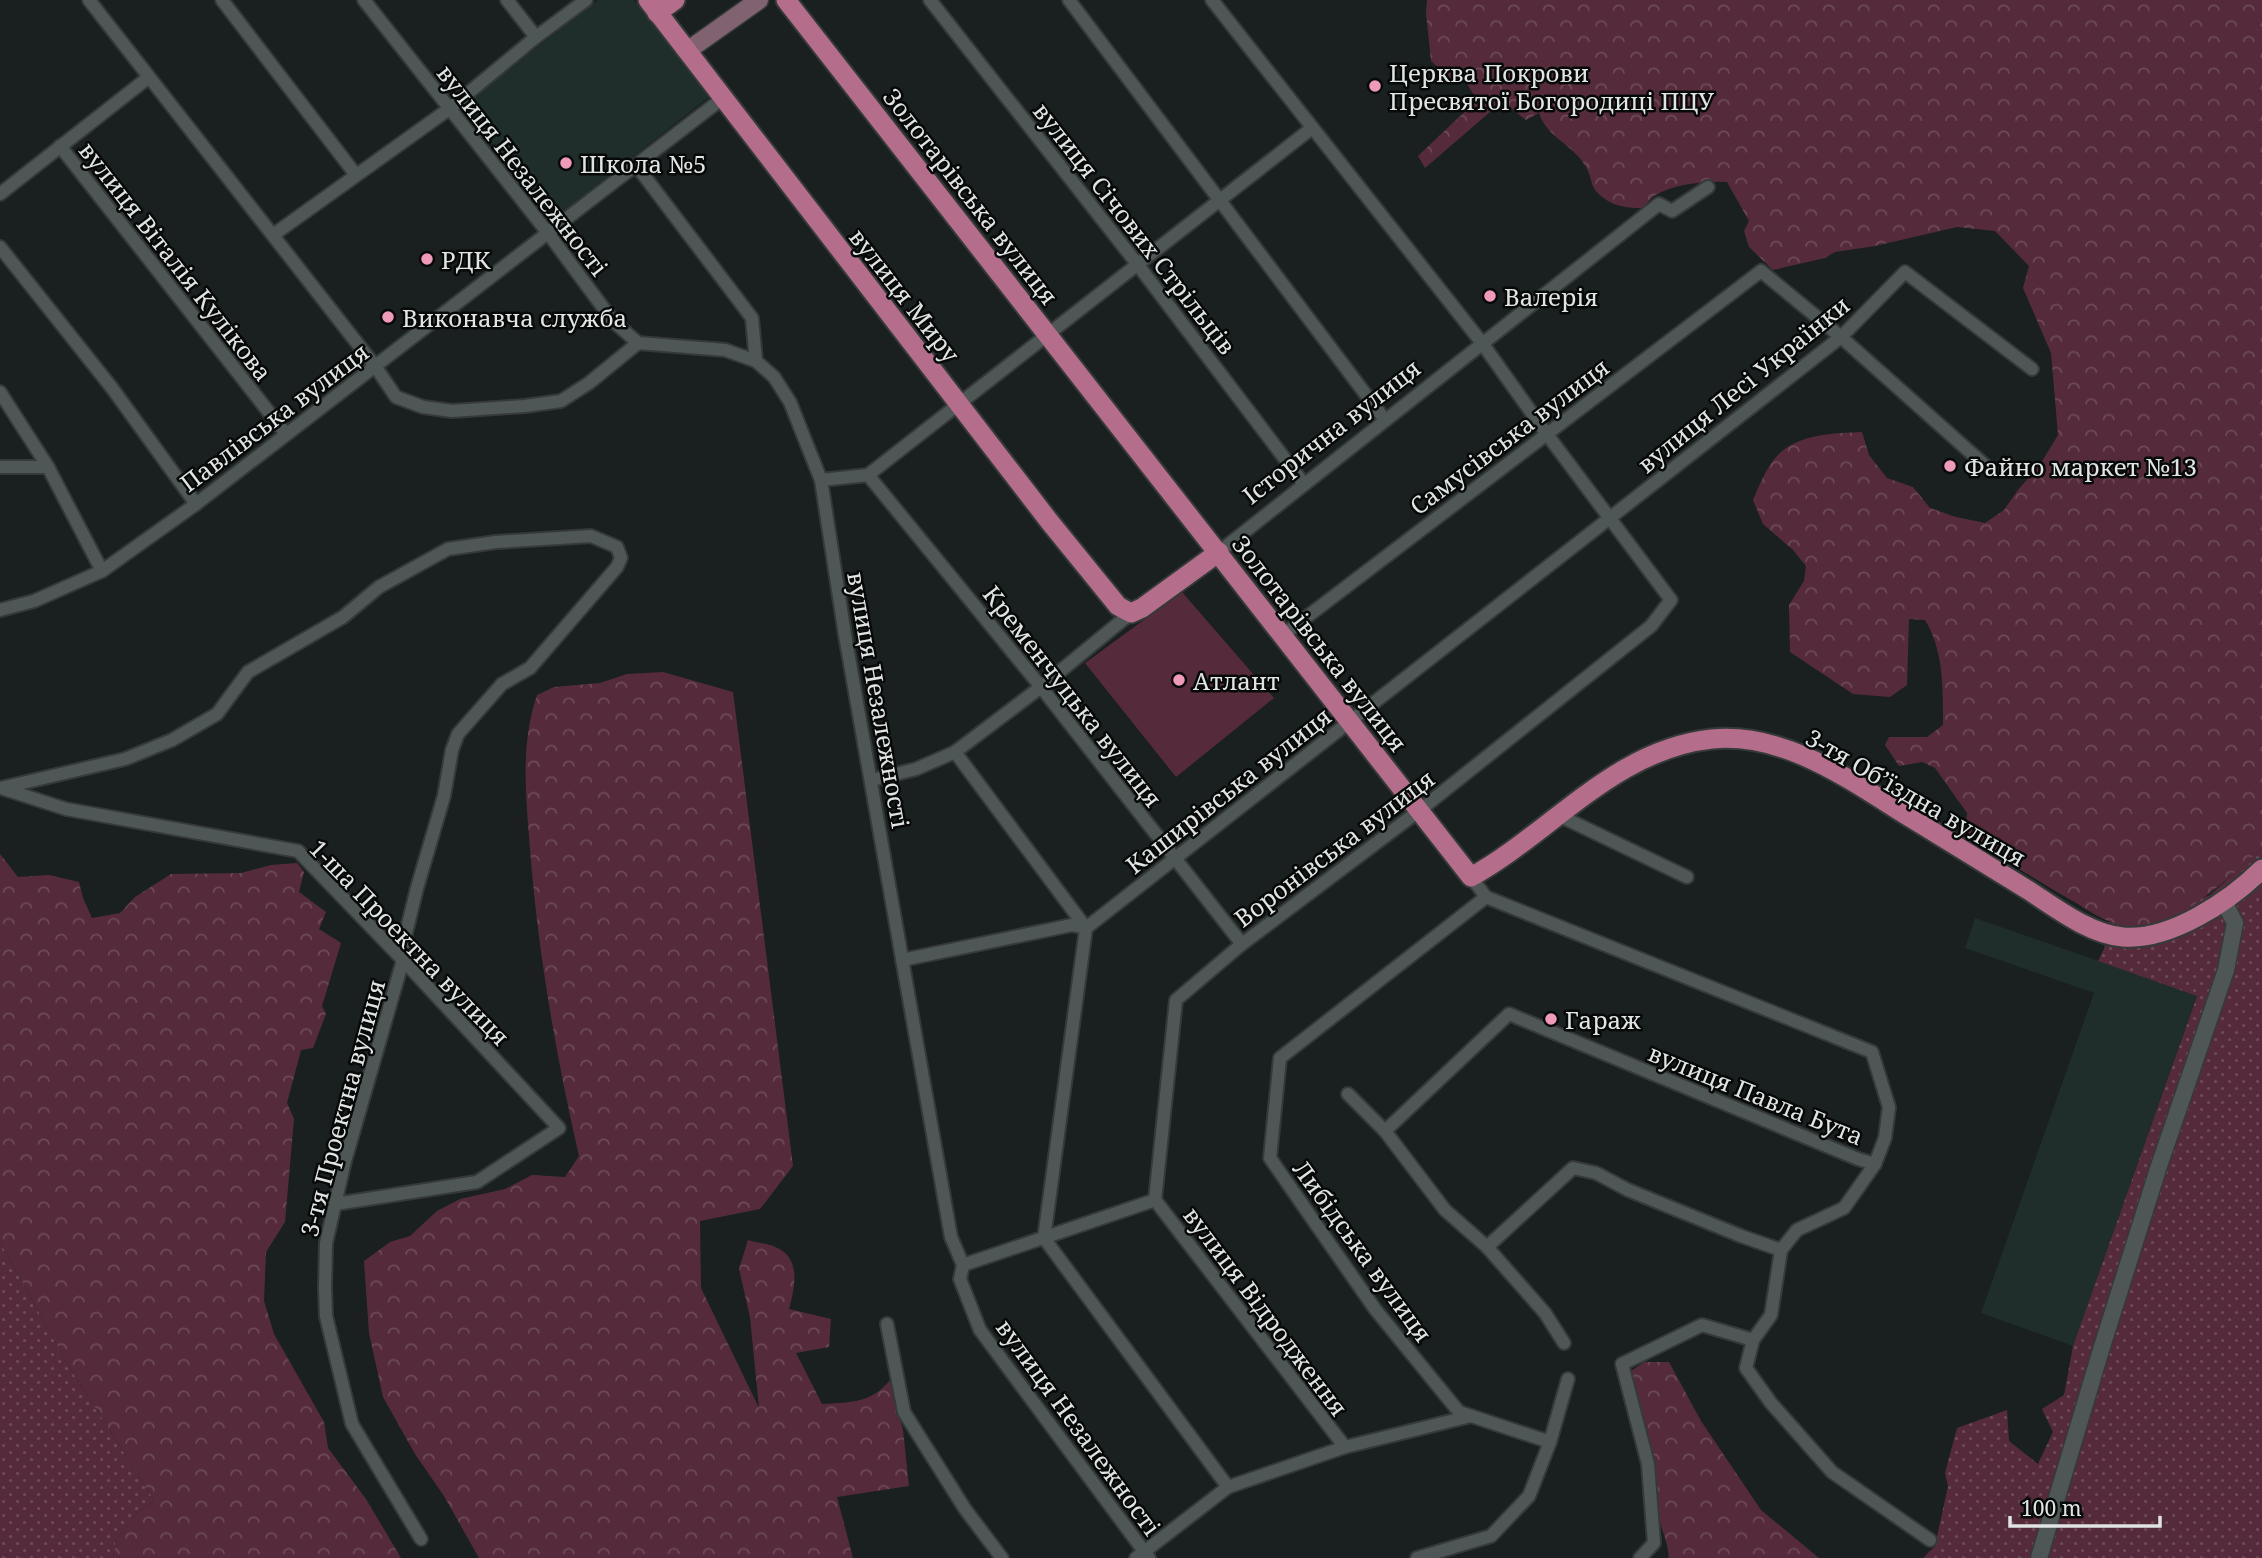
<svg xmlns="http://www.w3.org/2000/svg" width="2262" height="1558" font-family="'Noto Serif',serif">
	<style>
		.built { fill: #1f2d2b }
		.grass { fill: url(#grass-dots) }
		.forest { fill: url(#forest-crowns) }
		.garden { fill: #552b3b }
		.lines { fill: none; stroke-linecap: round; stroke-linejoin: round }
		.minor-casing { stroke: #353a39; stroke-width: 16 }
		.tertiary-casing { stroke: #353a39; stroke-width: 19 }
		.secondary-casing { stroke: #353a39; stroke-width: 21 }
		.primary-casing { stroke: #353a39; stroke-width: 23 }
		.minor { stroke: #4f5756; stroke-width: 12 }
		.tertiary { stroke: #4f5756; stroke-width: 16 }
		.secondary { stroke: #816270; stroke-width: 18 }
		.primary { stroke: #b46d8a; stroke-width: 19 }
		.poi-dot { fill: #ef9ab9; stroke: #070909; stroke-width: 2.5 }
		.labels { text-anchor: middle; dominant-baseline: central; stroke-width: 5; stroke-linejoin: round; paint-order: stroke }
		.poi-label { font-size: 24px; fill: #e0e5e4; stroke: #070909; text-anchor: start }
		.street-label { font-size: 24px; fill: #e0e5e4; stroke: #070909 }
	</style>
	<defs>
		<pattern id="grass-dots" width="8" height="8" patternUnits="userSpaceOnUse" patternTransform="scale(1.75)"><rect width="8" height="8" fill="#552b3b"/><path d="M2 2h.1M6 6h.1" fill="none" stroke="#6d4a57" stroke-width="1.8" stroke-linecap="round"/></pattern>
		<pattern id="forest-crowns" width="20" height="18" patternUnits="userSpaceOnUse" patternTransform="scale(1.75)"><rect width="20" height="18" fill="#552b3b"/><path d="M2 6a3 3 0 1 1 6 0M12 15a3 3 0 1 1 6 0" fill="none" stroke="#6d4a57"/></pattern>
	</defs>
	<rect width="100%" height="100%" fill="#19201f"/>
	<g class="built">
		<path d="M598,0H634L709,97L551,221L462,105Z"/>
		<path d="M1975,918L2197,995L2073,1346L1981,1313L2094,993L1965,948Z"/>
	</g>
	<g class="grass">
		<path d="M2262,848V878L2259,882L2262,885V1558H1923L1935,1546L1948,1486L1945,1473L1957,1428L2007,1410L2009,1441L2038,1464L2053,1432L2042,1409L2064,1395L2073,1346L2197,996L2098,961L2104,949L2109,922L2133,927L2210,895Z"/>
		<path d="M0,1242L68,1365L154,1500L139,1511L116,1539L113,1558H0Z"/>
	</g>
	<g class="forest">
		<path d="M1427,0H2262V848C2231,876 2177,929 2132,927C2109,926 2089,910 2069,899C2034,878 1999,857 1965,834L1967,813L1935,768L1922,762L1899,766L1885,745L1889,737H1927L1943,725C1943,690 1944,651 1925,620L1909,619L1907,685L1890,697L1853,694L1790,652L1789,605L1804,581L1806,566L1793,550L1763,524L1753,500C1759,486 1766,468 1777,456C1797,434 1834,433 1862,432L1869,455L1887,478L1913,487L1930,508L1956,517L1985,523L2004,510L2018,490L2041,463L2058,435L2051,353L2023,288L2029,266L1995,231L1957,227L1875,246L1835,252L1825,258L1773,270L1749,247L1744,231L1749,221L1727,182C1705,181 1673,184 1654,196C1650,199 1646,205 1642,208C1629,208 1616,207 1605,199C1588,187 1594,181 1586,167C1573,144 1547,138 1539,113L1526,120L1507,105L1497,106L1425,168L1418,156L1477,100L1464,79L1452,80L1431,61L1426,13Z"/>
		<path d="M663,672L733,692L793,1166L760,1209L700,1221L701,1288L759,1408L750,1317L739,1269L748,1240C757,1243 773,1244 781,1250C801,1262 794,1291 789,1309L831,1319L829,1347L796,1353L822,1404C850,1402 871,1404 890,1380L903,1430L909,1486L837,1497L853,1558H479L444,1496L415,1454L383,1397L369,1333L364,1261L390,1242L410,1236L437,1211L460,1199L505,1189L532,1175L565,1177L579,1156C556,1056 538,952 530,849C526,797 520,745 537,695L554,687L600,683L627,674Z"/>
		<path d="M0,854L18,877L49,875L79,882L83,898L92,918L120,913L135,897L171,874L241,873L271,865L297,863L304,872L299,892L326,912L319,929L341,943L322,1006L326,1014L313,1048L301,1050L287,1103L294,1119L285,1222L266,1252L264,1301L274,1334L324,1422L328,1448L366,1499L401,1558H113L116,1539L139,1511L154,1500L68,1365L0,1242Z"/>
		<path d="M1644,1362H1669L1701,1421L1761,1510L1819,1558H1669L1667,1545L1656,1509L1621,1378Z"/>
	</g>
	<path class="garden" d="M1182,592L1274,698L1176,777L1085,663Z"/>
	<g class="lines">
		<defs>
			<g id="minor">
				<path d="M89,0L375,366L396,397L423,407L452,411L525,406L561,401L589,383L638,343"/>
				<path d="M222,0L356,175"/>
				<path d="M364,0L548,233L613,321L638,343L725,350L756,361L774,377L790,402L821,480L845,635L951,1237L963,1265L960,1279L980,1330L1149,1558"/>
				<path d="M507,0L536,37"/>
				<path d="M930,0L1138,265L1304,484"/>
				<path d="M1069,0L1385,420"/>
				<path d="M60,146L286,434"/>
				<path d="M636,165L752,318L756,361"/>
				<path d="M0,194L149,77"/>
				<path d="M273,235L449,109L536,37L586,0"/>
				<path d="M0,247L112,388L196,504"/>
				<path d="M0,392L48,467L102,571"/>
				<path d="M0,467H48"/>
				<path d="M868,475L1041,687L1242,944"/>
				<path d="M821,480L868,475L1312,128"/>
				<path d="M1219,552L1659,204L1672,211L1708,187"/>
				<path d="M0,610L34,601L102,571L196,504L723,98"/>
				<path d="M1283,635L1761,271L1841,337L1988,468"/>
				<path d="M955,752L1086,928L1044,1238L1228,1487L1345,1447L1471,1416"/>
				<path d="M872,780L916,769L955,752L1041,687L1131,613"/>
				<path d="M1,788L125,759L172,740L217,714L248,672L343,617L379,587L448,549L496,542L591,536L617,547L621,558L617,567L530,668L502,684L458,734L452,750L444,796L417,888L403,945L397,953"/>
				<path d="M4,789L66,809L298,851L403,960L559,1128L477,1182L335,1204"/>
				<path d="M1560,816L1687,877"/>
				<path d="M1471,877L1486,897L1872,1052L1889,1107L1885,1138L1875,1164L1844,1208L1797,1230L1781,1250L1741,1236L1628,1190L1596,1173L1573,1168L1487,1247"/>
				<path d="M1486,897L1280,1058L1270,1158L1375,1309L1459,1412L1550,1442"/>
				<path d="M403,960L345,1161L326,1243L325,1288L326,1316L352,1424L421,1539"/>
				<path d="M902,960L1072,925L1086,928L1841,337L1905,272L2032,369"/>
				<path d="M1348,1094L1385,1131L1445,1210L1487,1247L1545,1313L1564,1343"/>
				<path d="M1385,1131L1509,1014L1858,1159L1875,1164"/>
				<path d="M1155,1200L1176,1000L1242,944L1420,810L1651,626L1671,600L1546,433L1482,343L1212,0"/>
				<path d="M1155,1200L1345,1447"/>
				<path d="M1781,1250L1771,1315L1753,1340L1746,1368L1771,1403L1832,1472L1930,1540"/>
				<path d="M963,1265L1155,1200"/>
				<path d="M887,1324L904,1412L965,1509L1002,1558"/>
				<path d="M1136,1558L1228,1487"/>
				<path d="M1417,1558L1491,1536L1529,1496L1550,1442L1568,1379"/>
				<path d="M1640,1558L1654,1543L1648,1464L1622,1364L1702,1325L1753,1340"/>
			</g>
			<path id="tertiary" d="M2039,1558L2101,1350L2158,1169L2226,970L2235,923L2223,900"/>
			<path id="secondary" d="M687,51L759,0"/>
			<g id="primary">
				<path d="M648,0L1049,521L1118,606L1131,613L1142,608L1219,552"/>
				<path d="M786,0L1471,877C1552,832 1615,749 1712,739C1786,732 1851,781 1911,818C1950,842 1989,866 2028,890C2056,908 2089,934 2123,937C2170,941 2230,901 2262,869"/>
				<path d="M657,13L675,0"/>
			</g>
		</defs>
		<use href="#minor" class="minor-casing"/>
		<use href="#tertiary" class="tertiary-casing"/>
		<use href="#secondary" class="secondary-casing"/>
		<use href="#primary" class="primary-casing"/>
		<use href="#minor" class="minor"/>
		<use href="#tertiary" class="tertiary"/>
		<use href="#secondary" class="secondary"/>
		<use href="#primary" class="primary"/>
	</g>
	<g class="poi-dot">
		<circle cx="1375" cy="86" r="7"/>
		<circle cx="566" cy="163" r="7"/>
		<circle cx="427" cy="259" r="7"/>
		<circle cx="1490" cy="296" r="7"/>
		<circle cx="388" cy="317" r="7"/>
		<circle cx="1950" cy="466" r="7"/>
		<circle cx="1179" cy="680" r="7"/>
		<circle cx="1551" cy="1019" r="7"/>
	</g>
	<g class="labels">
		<g class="poi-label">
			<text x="1389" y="72">Церква Покрови<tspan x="1389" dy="28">Пресвятої Богородиці ПЦУ</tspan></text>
			<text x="580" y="163">Школа №5</text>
			<text x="441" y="259">РДК</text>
			<text x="1504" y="296">Валерія</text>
			<text x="402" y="317">Виконавча служба</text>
			<text x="1964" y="466">Файно маркет №13</text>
			<text x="1193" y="680">Атлант</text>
			<text x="1565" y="1019">Гараж</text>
		</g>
		<g class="street-label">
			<text transform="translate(523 170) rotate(52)">вулиця Незалежності</text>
			<text transform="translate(971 196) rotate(52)">Золотарівська вулиця</text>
			<text transform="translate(1135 228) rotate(52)">вулиця Січових Стрільців</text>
			<text transform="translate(176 261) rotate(52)">вулиця Віталія Кулікова</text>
			<text transform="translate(905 295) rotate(52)">вулиця Миру</text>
			<text transform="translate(1743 384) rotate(-39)">вулиця Лесі Українки</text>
			<text transform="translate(274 417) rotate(-37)">Павлівська вулиця</text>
			<text transform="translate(1331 431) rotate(-38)">Історична вулиця</text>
			<text transform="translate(1509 436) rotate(-37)">Самусівська вулиця</text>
			<text transform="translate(1320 643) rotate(52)">Золотарівська вулиця</text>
			<text transform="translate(1073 696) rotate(52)">Кременчуцька вулиця</text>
			<text transform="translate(879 700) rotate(80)">вулиця Незалежності</text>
			<text transform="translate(1228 790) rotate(-38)">Каширівська вулиця</text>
			<text transform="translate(1916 797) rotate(30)">3-тя Обʼїздна вулиця</text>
			<text transform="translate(1334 848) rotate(-37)">Воронівська вулиця</text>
			<text transform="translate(410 942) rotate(46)">1-ша Проектна вулиця</text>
			<text transform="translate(1756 1094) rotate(22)">вулиця Павла Бута</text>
			<text transform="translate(342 1108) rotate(-75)">3-тя Проектна вулиця</text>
			<text transform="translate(1363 1251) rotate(54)">Либідська вулиця</text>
			<text transform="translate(1266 1311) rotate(53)">вулиця Відродження</text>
			<text transform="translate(1079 1427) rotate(54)">вулиця Незалежності</text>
		</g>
	</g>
	<path d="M2010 1516v10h150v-10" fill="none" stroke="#e0e5e4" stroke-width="3.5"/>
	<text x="2021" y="1516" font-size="21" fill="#e0e5e4" stroke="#070909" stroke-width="5" paint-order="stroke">100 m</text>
</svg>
